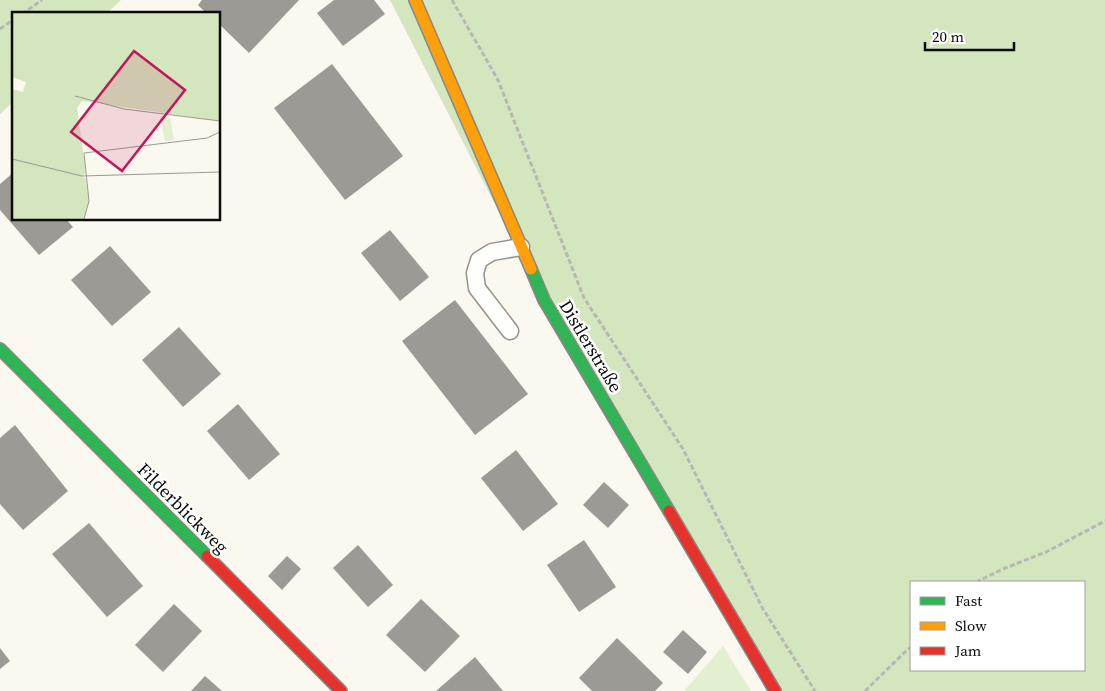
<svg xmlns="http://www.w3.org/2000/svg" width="1105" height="691" font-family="'Source Serif 4',serif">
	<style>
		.green { fill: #e2efd0 }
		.forest { fill: #d3e6be; fill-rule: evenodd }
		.building { fill: #9c9a95 }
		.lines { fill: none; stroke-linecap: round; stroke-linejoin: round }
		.lane-casing { stroke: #93928e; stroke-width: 19 }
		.fast-casing { stroke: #898884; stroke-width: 14 }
		.slow-casing { stroke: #898884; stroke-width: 14 }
		.jam-casing { stroke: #898884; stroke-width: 14 }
		.path { stroke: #b7b7b5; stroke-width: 3; stroke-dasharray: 5 2.5; stroke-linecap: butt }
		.lane { stroke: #fefefd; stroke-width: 16 }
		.fast { stroke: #30b455; stroke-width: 11 }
		.slow { stroke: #ff9f0a; stroke-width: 11 }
		.jam { stroke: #e5322d; stroke-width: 11 }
		.labels { text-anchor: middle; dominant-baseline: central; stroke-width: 5; stroke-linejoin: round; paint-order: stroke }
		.street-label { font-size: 18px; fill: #0b0b0b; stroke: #fff }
		.inset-road { fill: none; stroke: #9a9994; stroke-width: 1 }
		.view { fill: #c2185b; fill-opacity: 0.15; stroke: #c2185b; stroke-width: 2.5 }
		.inset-edge { fill: none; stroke: #0b0b0b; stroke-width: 2.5 }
	</style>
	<rect width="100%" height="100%" fill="#faf8ef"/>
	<path class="green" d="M723,646L751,691H684Z"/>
	<g class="forest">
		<path d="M0,0H121L106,14H14V101L0,114Z"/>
		<path d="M390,0H1105V691H776L544,300ZM911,582H1084V670H911Z"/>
	</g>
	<g class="building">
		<path d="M202,0H299L249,53L219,24V14H207L198,5Z"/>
		<path d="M334,0H374L385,14L343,46L317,13Z"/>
		<path d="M332,64L403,156L345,200L274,108Z"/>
		<path d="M14,172V219H66L73,227L39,255L0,210V184Z"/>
		<path d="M390,230L429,277L400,301L361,253Z"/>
		<path d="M110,246L151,292L112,326L71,280Z"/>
		<path d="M455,300L528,394L475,435L402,341Z"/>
		<path d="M179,327L221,374L183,407L142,360Z"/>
		<path d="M238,404L280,454L249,480L207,431Z"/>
		<path d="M15,425L68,491L23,530L0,504V438Z"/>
		<path d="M516,450L558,504L523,531L481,478Z"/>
		<path d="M604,482L629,505L608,528L583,505Z"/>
		<path d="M89,523L143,586L107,617L52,554Z"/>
		<path d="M584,540L616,587L579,612L547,565Z"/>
		<path d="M358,545L393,585L368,607L333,568Z"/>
		<path d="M287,556L301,569L282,590L268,576Z"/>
		<path d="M421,599L460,636L425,672L386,635Z"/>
		<path d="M174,604L202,631L163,672L135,645Z"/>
		<path d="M683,630L707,652L688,674L663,652Z"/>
		<path d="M617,638L663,683L655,691H592L579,678Z"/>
		<path d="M0,648L10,661L0,669Z"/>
		<path d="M475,657L503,691H436Z"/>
		<path d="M205,676L222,691H191Z"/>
	</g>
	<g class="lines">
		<defs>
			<path id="lane" d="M510,331L477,288L475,273L479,260L492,252L521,247"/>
			<g id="fast">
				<path d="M531,269L544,300L669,511"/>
				<path d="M0,349L207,556"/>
			</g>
			<path id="slow" d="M415,0L531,269"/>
			<g id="jam">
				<path d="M669,511L775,691"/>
				<path d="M207,556L341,691"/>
			</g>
		</defs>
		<use href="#lane" class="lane-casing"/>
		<use href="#fast" class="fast-casing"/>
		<use href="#slow" class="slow-casing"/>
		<use href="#jam" class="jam-casing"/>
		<g class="path">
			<path d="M452,0L498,80L584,298L683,449L763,609L815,691"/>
			<path d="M22,14L42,0"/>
			<path d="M0,29L14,19"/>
			<path d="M976,582L1003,569L1046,552L1105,521"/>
			<path d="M865,691L906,651L911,647"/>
		</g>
		<use href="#lane" class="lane"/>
		<use href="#fast" class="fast"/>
		<use href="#slow" class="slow"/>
		<use href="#jam" class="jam"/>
	</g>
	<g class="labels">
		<g class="street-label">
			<text transform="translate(591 346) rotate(59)">Distlerstraße</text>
			<text transform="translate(183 508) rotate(45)">Filderblickweg</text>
		</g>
	</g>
	<g transform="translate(12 12)">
		<rect width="208" height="208" fill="#faf8ef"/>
		<path d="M148,104L158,105L162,128L153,129Z" fill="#e2efd0"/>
		<path d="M0,0H207V109L70,89L65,96L74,161L70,164L74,167L77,189L72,207H0V77L11,80L14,70L0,65Z" fill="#d3e6be"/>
		<path class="inset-road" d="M63,84L112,97L208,109M0,147L70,164L208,160M72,207L77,189L72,141L195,126L208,120"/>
		<path class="view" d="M122,39L173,78L110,159L59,120Z"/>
		<rect width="208" height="208" class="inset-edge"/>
	</g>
	<rect x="910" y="581" width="175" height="90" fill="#ffffff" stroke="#9d9d9d"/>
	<rect x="920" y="597" width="25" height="8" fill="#30b455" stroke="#9d9d9d"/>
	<text x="955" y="606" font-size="15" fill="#0b0b0b">Fast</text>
	<rect x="920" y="622" width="25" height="8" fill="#ff9f0a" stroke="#9d9d9d"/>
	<text x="955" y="631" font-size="15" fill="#0b0b0b">Slow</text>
	<rect x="920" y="647" width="25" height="8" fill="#e5322d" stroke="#9d9d9d"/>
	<text x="955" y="656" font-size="15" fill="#0b0b0b">Jam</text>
	<path d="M925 42v8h89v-8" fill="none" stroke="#0b0b0b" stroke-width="2.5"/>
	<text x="932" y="42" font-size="15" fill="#0b0b0b" stroke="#ffffff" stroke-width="4" paint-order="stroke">20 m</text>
</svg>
